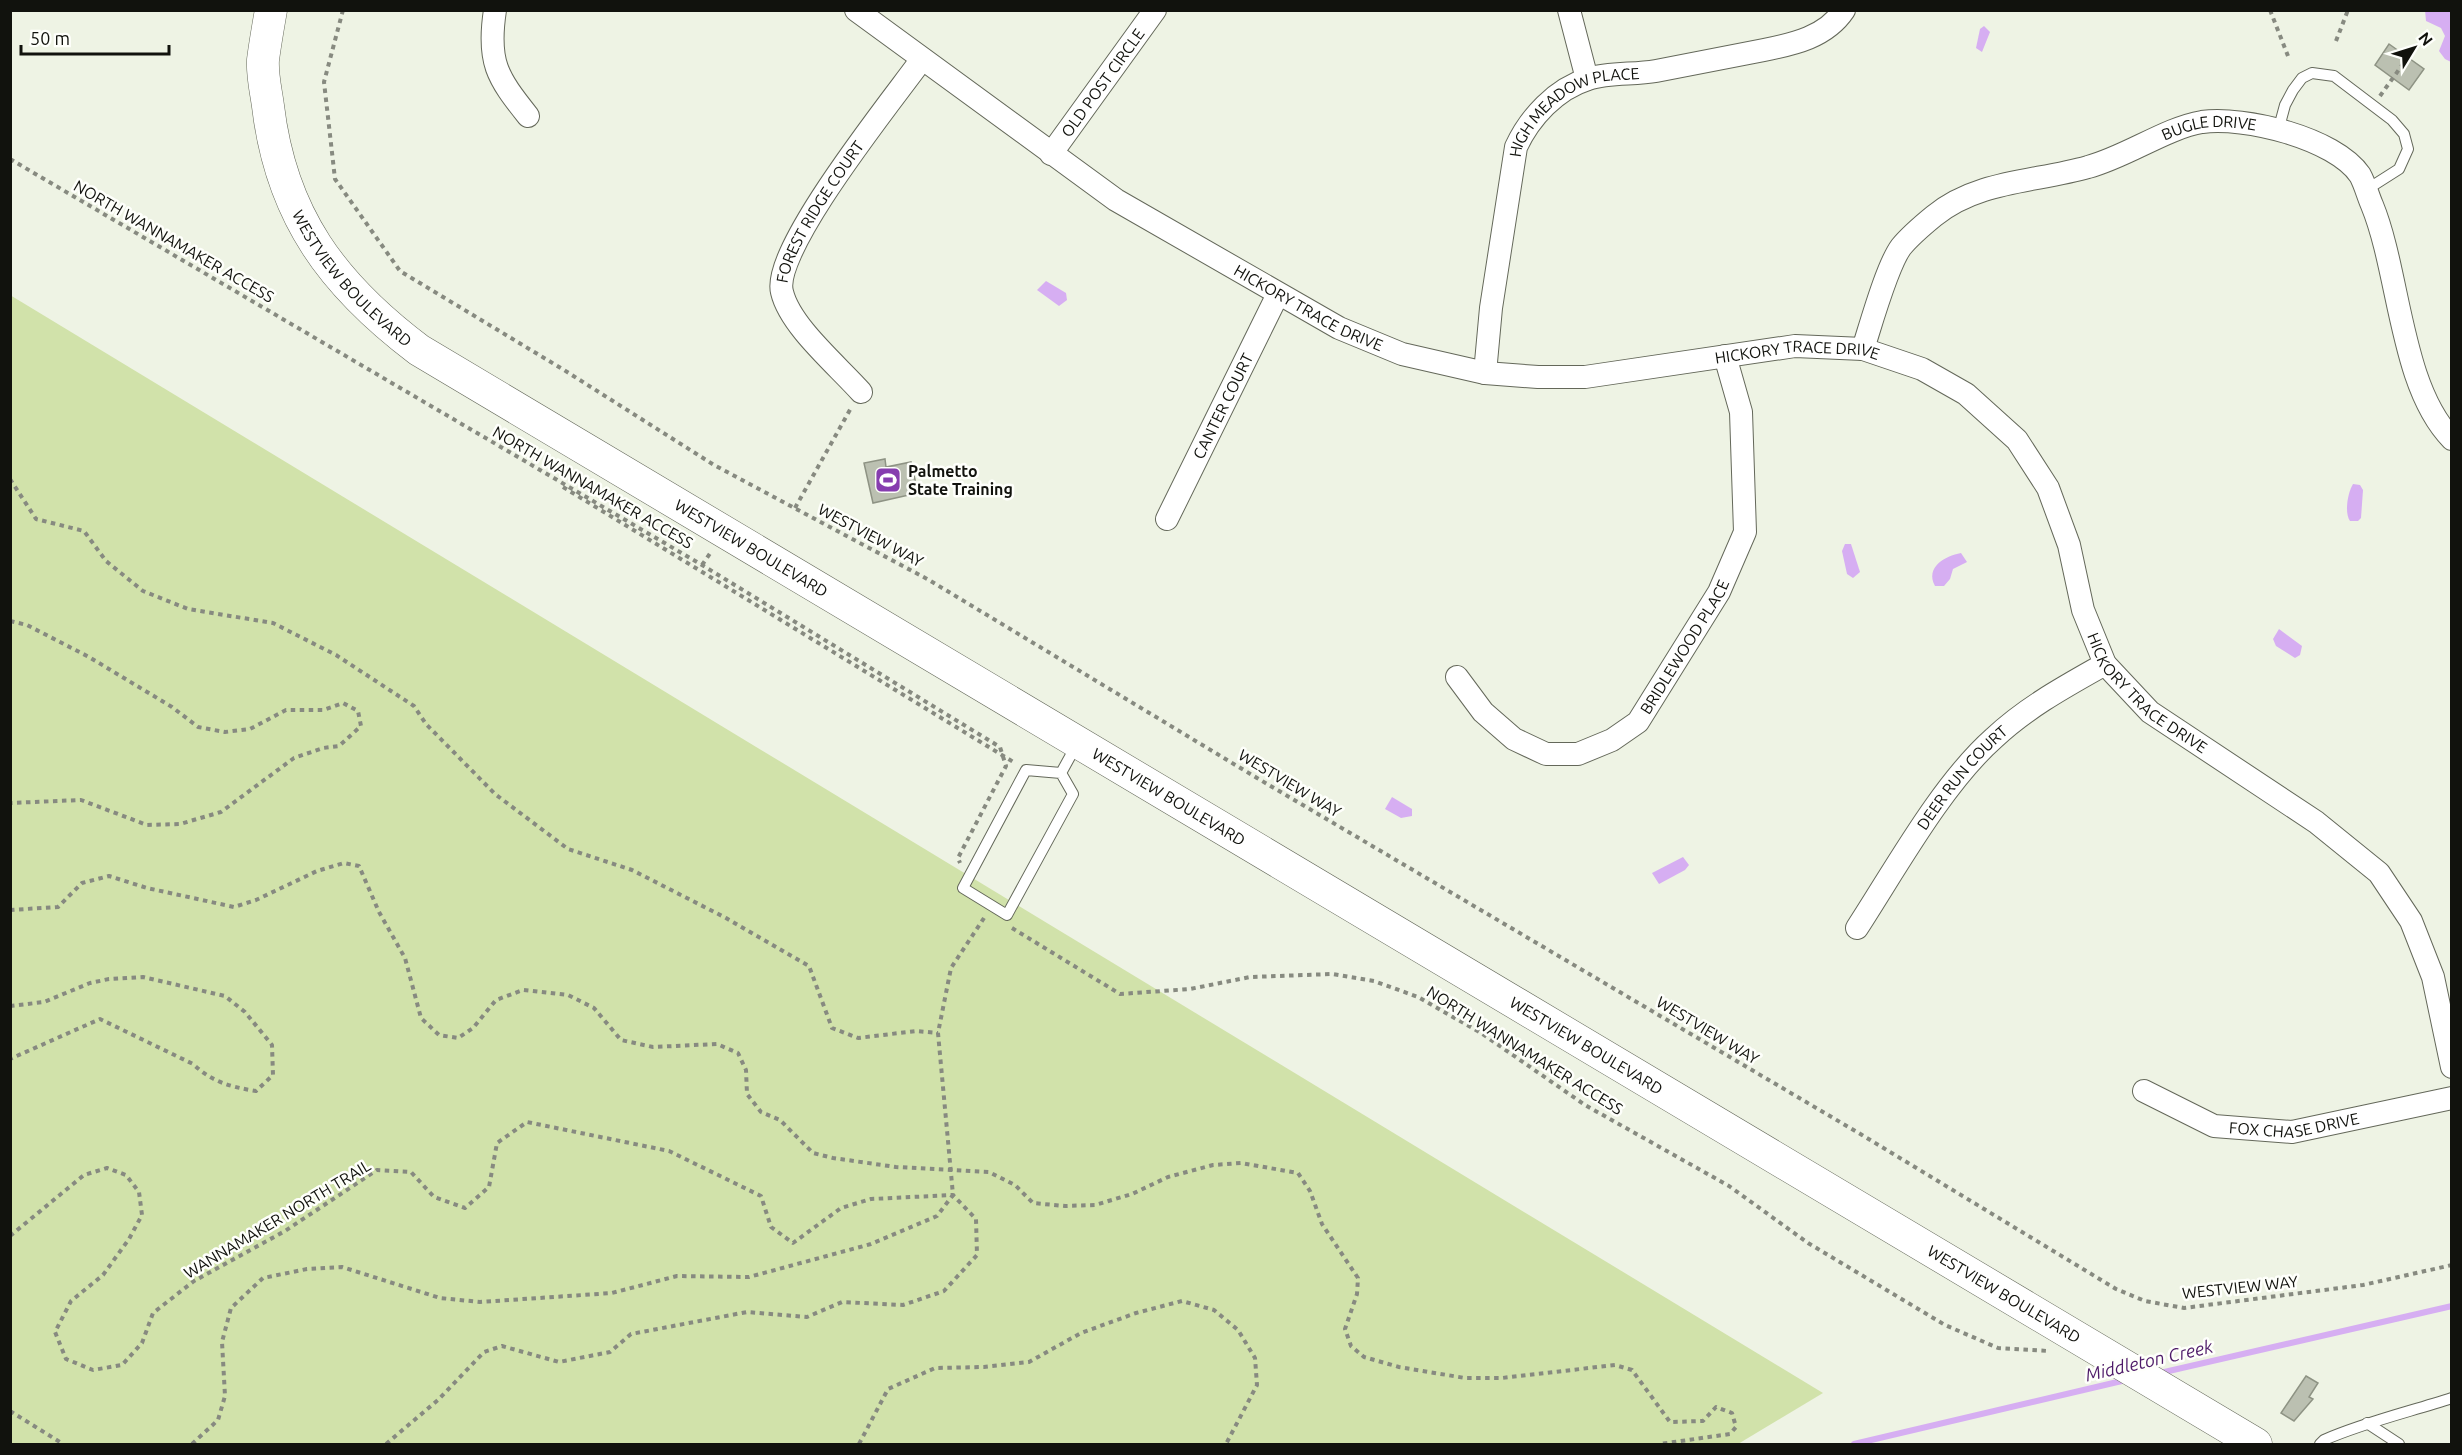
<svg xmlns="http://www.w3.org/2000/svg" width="2462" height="1455" font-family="Ubuntu,sans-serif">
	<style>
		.green { fill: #d1e2aa }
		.water { fill: #d6aef2 }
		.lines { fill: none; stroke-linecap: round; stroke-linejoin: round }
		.stream { stroke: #d6aef2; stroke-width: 6 }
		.building { fill: #bbc0b1; stroke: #8e9384; stroke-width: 1.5 }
		.lane-casing { stroke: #64685a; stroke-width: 12 }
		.street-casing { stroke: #64685a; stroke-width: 24 }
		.secondary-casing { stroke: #64685a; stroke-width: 33 }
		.path { stroke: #878a80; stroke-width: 4; stroke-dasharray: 4.5 4.5; stroke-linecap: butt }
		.lane { stroke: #fff; stroke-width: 10 }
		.street { stroke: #fff; stroke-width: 22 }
		.secondary { stroke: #fff; stroke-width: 32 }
		.labels { text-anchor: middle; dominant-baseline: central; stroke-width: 5; stroke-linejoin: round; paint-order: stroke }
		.street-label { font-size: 16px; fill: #11120d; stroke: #fefffb }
		.poi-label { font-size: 16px; font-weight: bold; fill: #11120d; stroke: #fefffb; text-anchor: start }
		.water-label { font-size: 18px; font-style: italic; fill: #4e1b69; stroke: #fefffb }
	</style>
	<rect width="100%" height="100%" fill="#eef3e4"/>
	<path class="green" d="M10,295L1823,1393L1738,1444H11Z"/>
	<g class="water">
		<path d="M2425,10L2450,11L2451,14V62L2445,59L2439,51L2445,36L2441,28L2426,21Z"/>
		<path d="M1984,26L1990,32L1982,52L1976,48L1980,29Z"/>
		<path d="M1046,281L1066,293L1067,300L1059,306L1037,290Z"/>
		<path d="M2353,484L2360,485L2363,490L2361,518L2358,521H2350C2344,512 2348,492 2353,484Z"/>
		<path d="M1845,544H1851L1860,572L1853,578L1847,574L1842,551Z"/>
		<path d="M1961,553L1967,562L1953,569L1950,579L1944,586H1935C1925,567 1945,556 1961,553Z"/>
		<path d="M2279,629L2302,646L2300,655L2295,658L2276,646L2273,639Z"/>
		<path d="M1392,797L1412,809V816L1401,818L1385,809Z"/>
		<path d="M1683,857L1689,865L1685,870L1659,884L1652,873Z"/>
	</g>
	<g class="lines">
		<g class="stream">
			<path d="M2160,1373L2452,1306"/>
			<path d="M1854,1444L2126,1380"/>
		</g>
	</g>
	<g class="building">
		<path d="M2389,44L2424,69L2409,90L2375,65Z"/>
		<path d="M885,459L886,467L911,462L918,493L873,503L864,463Z"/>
		<path d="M2306,1376L2318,1383L2309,1397L2313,1399L2294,1421L2281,1413Z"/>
	</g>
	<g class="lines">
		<defs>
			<g id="lane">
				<path d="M2278,131L2285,105L2293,90L2302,78L2312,73L2334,76L2392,120L2404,134L2408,149L2399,169L2366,190"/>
				<path d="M1061,773L1026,770L963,888L1007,915L1073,794L1061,773L1077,744"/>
				<path d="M2367,1423L2399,1444"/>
				<path d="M2320,1444L2324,1440C2365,1422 2409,1412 2452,1398"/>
			</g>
			<g id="street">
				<path d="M495,10C487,62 497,77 528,116"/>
				<path id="s1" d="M856,10L1116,200L1339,328L1402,354L1485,373L1538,377H1585L1795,346L1863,349L1922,369L1966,394L2017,440L2048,488L2069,545L2083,610L2105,664L2150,712L2316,822L2379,873L2411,921L2433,977L2452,1067"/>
				<path d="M1569,10L1587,79"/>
				<path id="s2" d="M1051,154L1155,10"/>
				<path id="s3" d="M1863,349C1871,324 1887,266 1901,247C1910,236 1923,225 1934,216C1978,180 2036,182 2088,167C2126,157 2166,128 2202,122C2244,116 2335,138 2360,175C2365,184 2368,196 2372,205C2400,273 2400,386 2452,439"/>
				<path id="s4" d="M1485,373L1491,308L1516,147C1530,117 1556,89 1588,79C1609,72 1634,75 1656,71C1692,64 1728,57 1764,50C1794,44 1826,37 1844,10"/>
				<path id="s5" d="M861,392C837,365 790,326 782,292C771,250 894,98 922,59"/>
				<path id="s6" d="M1167,519L1278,294"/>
				<path id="s7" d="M1457,677L1483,712L1514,739L1546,754H1578L1612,740L1638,722L1719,592L1745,532L1741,412L1725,356"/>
				<path id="s8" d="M1857,928C1896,868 1942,784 1994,738C2027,707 2066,686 2105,664"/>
				<path id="s9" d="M2144,1091L2214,1126L2292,1132L2452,1098"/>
			</g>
			<g id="secondary">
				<path id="s10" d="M271,10C268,27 265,44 263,60C262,75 266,91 268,106C281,216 333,285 419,350L2256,1444"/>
			</g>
		</defs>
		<use href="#lane" class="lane-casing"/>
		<use href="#street" class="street-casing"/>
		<use href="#secondary" class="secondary-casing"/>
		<g class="path">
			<path d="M343,10L324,82L335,179L400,271L564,370L714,465L929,580L1257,778L1862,1135L2116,1289L2145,1301L2184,1308L2363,1285L2452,1265"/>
			<path d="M2270,10L2288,56"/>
			<path d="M2336,41L2348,10"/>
			<path d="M2380,96L2408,57"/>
			<path d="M10,159L702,565L1000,747L1006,766L958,858L960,863"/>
			<path d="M10,479L36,519L84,531L106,561L143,591L188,609L273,623L336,655L414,706L426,724L495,794L568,849L632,870L726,918L809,966L832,1028L858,1038L916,1031L938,1033"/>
			<path d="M563,487L1015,763"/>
			<path d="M795,508L851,408"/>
			<path d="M702,565L711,552"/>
			<path d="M10,621L27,625L89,657L172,707L198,727L225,732L250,729L286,710H323L343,703L358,711L361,726L339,746L323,748L294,758L221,812L180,824L147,825L81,800L10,803"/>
			<path d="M10,910L58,907L82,883L109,876L147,888L234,907L256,900L317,871L344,863L359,866L379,912L405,958L421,1018L439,1035L458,1038L473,1028L496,1000L523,990L568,995L594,1008L621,1040L653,1047L717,1044L738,1053L746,1070L747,1094L761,1112L780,1120L813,1153L833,1158L896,1167L989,1172L1015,1185L1033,1203L1065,1206L1095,1205L1132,1194L1168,1177L1213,1165L1241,1163L1298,1173L1310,1191L1322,1224L1358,1278L1357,1294L1345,1329L1351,1346L1364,1357L1399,1367L1465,1378H1502L1615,1365L1632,1370L1670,1422L1703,1421L1716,1407L1732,1413L1736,1427L1730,1434L1660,1444"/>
			<path d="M1012,928L1120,994L1190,989L1250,977L1332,974L1374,981L1418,997L1481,1033L1585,1105L1729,1186L1808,1243L1945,1325L1998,1348L2048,1351"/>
			<path d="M10,1006L44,1002L90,983L109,979L143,977L225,996L245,1012L272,1045L273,1075L256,1091C231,1087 212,1082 193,1064L100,1019L10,1059"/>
			<path d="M10,1236L84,1175L107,1168L126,1175L139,1192L142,1215L129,1239L103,1275L71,1301L55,1332L66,1359L93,1370L122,1365L142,1343L153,1313L194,1281L285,1231L377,1170L411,1172L434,1197L465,1208L489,1187L497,1143L527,1122L669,1151L761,1196L771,1227L793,1243L841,1208L871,1199L953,1195L976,1219L977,1255L944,1291L903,1305L842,1302L807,1317L747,1312L631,1334L610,1352L559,1362L502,1346L484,1352L438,1400L386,1444"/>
			<path d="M10,1411L63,1444"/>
			<path d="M192,1444L218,1420L225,1396L222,1342L231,1308L263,1278L307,1269L342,1267L440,1298L480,1302L612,1293L677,1276L749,1277L871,1244L937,1216L953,1195L938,1033L951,968L984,918"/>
			<path d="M859,1444L888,1389L935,1368L984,1367L1029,1362L1081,1333L1136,1313L1182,1301L1214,1310L1238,1330L1255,1358L1257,1385L1226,1444"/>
		</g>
		<use href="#lane" class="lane"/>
		<use href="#street" class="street"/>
		<use href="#secondary" class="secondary"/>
	</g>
	<defs>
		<symbol id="stadium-square" viewBox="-11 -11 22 22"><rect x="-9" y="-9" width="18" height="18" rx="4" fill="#863daf" stroke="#fefffb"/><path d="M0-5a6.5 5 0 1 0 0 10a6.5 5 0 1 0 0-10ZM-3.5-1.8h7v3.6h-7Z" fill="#fff"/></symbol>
	</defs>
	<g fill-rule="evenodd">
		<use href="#stadium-square" x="873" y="465" width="30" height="30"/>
	</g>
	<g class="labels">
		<g class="street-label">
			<text stroke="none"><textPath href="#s2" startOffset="88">OLD POST CIRCLE</textPath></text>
			<text stroke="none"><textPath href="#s4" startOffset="300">HIGH MEADOW PLACE</textPath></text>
			<text stroke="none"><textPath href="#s3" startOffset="447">BUGLE DRIVE</textPath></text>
			<text stroke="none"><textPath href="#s5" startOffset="219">FOREST RIDGE COURT</textPath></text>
			<text transform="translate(174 241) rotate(30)">NORTH WANNAMAKER ACCESS</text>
			<text stroke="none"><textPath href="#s10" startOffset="294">WESTVIEW BOULEVARD</textPath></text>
			<text stroke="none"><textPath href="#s1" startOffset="543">HICKORY TRACE DRIVE</textPath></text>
			<text stroke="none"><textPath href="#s1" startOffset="1047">HICKORY TRACE DRIVE</textPath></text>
			<text stroke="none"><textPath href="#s6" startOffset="126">CANTER COURT</textPath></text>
			<text transform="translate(593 487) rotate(30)">NORTH WANNAMAKER ACCESS</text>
			<text transform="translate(871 535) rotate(28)">WESTVIEW WAY</text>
			<text stroke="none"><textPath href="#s10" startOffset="780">WESTVIEW BOULEVARD</textPath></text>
			<text stroke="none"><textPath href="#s7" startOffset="309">BRIDLEWOOD PLACE</textPath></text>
			<text stroke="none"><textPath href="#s1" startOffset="1587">HICKORY TRACE DRIVE</textPath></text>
			<text stroke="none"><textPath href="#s8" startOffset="184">DEER RUN COURT</textPath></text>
			<text transform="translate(1290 783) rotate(31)">WESTVIEW WAY</text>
			<text stroke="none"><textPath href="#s10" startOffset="1266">WESTVIEW BOULEVARD</textPath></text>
			<text transform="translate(1708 1030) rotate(31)">WESTVIEW WAY</text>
			<text stroke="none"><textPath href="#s10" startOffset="1752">WESTVIEW BOULEVARD</textPath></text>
			<text transform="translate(1525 1050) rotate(32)">NORTH WANNAMAKER ACCESS</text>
			<text stroke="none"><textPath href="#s9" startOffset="159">FOX CHASE DRIVE</textPath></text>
			<text transform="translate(277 1219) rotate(-31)">WANNAMAKER NORTH TRAIL</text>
			<text transform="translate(2240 1287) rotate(-6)">WESTVIEW WAY</text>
			<text stroke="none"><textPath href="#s10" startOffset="2238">WESTVIEW BOULEVARD</textPath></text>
		</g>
		<g class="poi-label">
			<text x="908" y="471">Palmetto<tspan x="908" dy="18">State Training</tspan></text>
		</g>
		<g class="water-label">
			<text transform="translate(2149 1360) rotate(-13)">Middleton Creek</text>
		</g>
	</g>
	<rect width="2462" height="1455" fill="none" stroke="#11120d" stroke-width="24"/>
	<g transform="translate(2414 48) rotate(52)" stroke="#fefffb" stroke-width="4.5" paint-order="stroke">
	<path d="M0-4.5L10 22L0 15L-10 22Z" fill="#11120d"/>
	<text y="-9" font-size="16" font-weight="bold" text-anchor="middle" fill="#11120d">N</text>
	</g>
	<path d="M21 45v9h148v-9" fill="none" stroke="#11120d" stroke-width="3"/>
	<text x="30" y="45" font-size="18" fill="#11120d" stroke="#fefffb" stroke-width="4.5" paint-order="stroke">50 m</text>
</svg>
